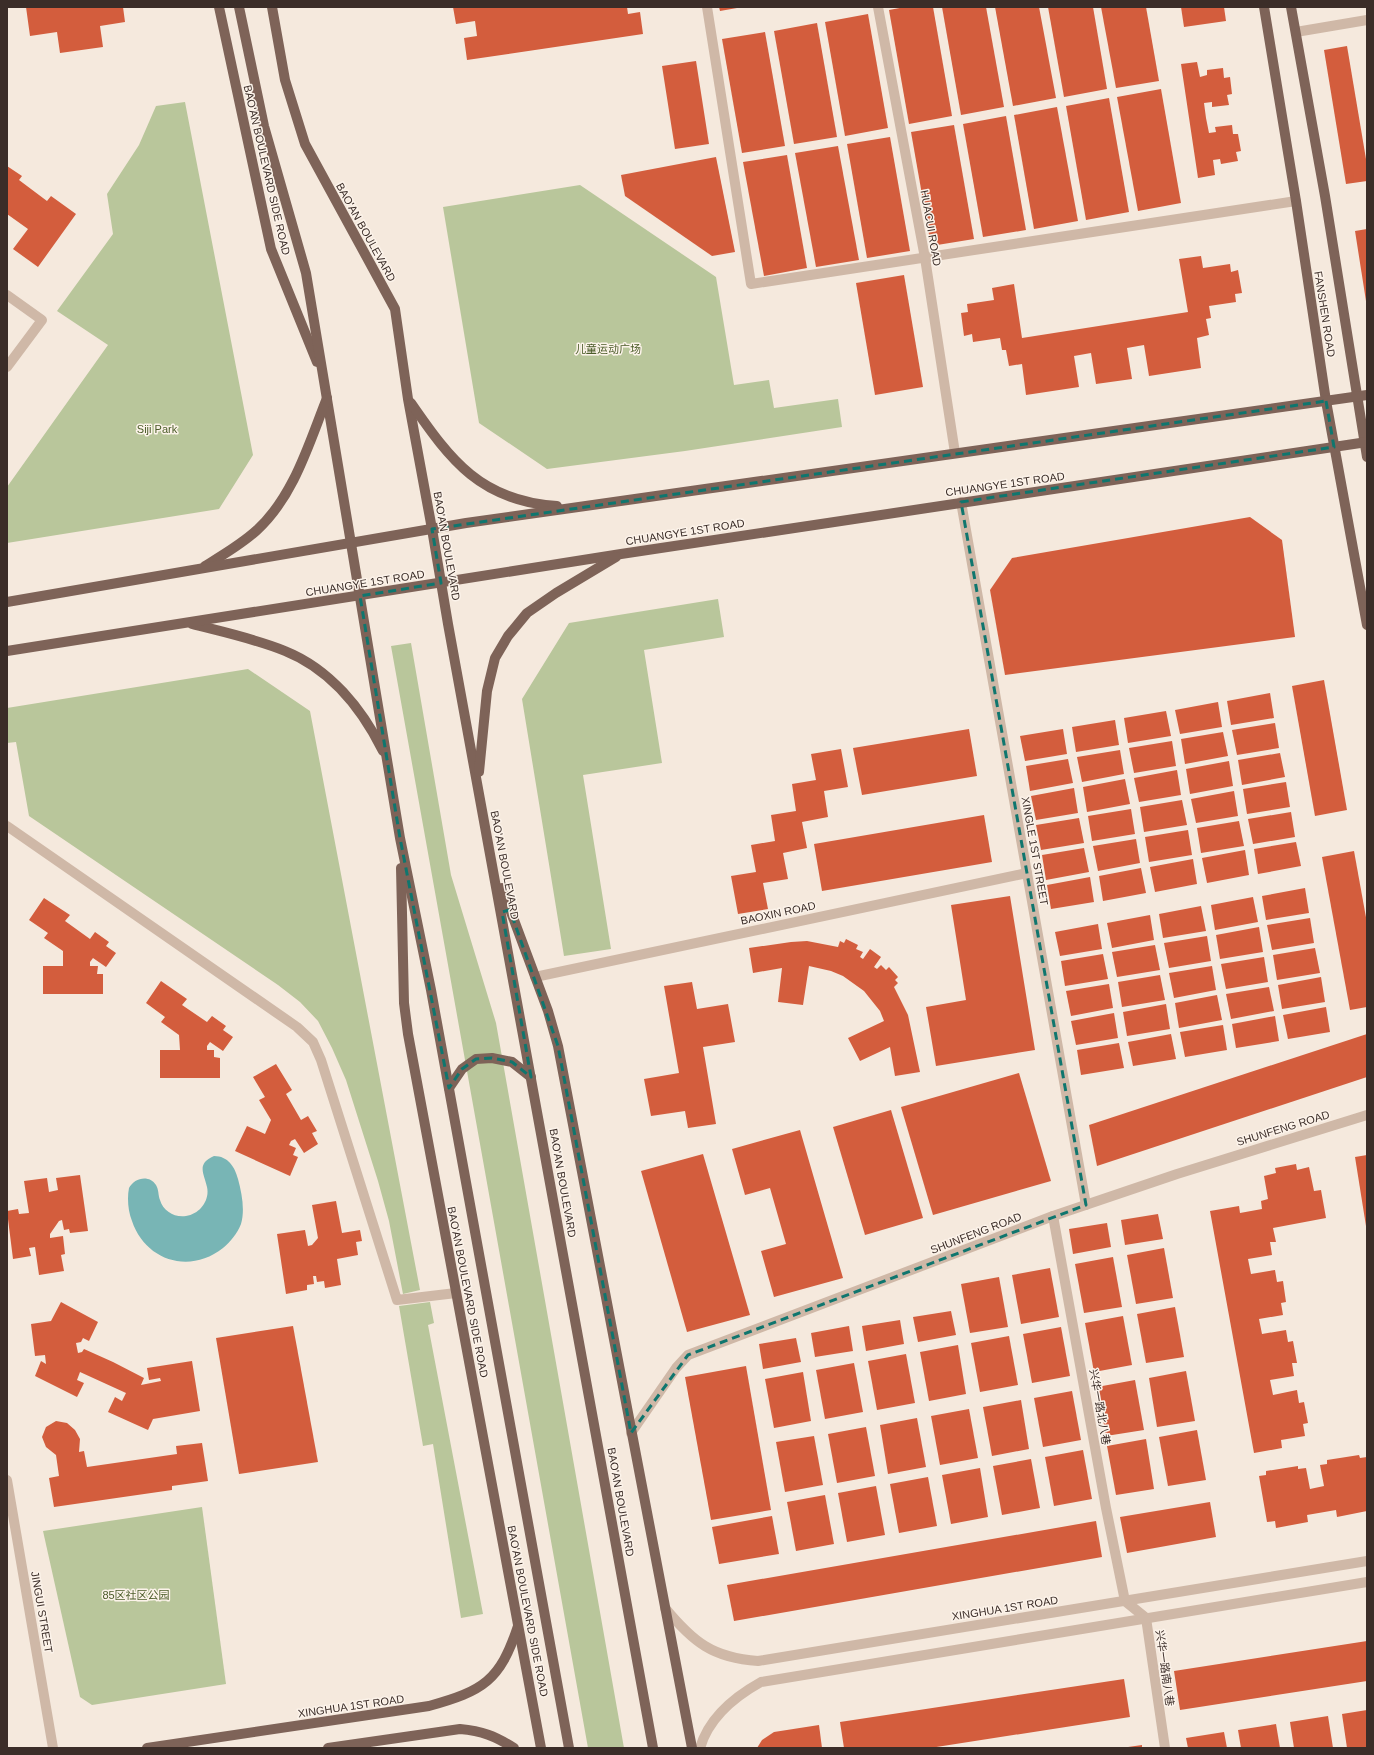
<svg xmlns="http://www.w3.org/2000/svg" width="1374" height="1755" font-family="Helvetica,'Noto Sans SC',sans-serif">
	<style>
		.green { fill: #b9c69b }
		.water { fill: #78b5b5 }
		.building { fill: #d35d3d }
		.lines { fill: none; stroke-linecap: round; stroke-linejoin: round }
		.minor { stroke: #cfb8a7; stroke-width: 10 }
		.major { stroke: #7e6358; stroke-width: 10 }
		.marked { fill: none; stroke: #0f766e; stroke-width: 3; stroke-dasharray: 8 5; stroke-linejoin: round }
		.labels { text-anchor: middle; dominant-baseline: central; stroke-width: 3; stroke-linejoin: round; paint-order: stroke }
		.street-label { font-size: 11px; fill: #3b2d28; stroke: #fcf3ea }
		.park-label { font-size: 11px; fill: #4b5c29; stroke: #fcf3ea }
	</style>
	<rect width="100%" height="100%" fill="#f5e9dd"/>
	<g class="green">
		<path d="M185,102L253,455L219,509L7,543V487L108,345L57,311L113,234L107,194L139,145L156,106Z"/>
		<path d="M580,185L716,277L734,385L769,380L774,408L838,399L842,427L685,451L547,469L479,423L443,207Z"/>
		<path d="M718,599L724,637L644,650L662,763L583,775L611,949L564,956L522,699L569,623Z"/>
		<path d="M411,643L451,875L496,1023L624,1748H588L391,646Z"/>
		<path d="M248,669L310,711L420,1290L403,1294L389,1221L378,1181L346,1080L332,1048L318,1021L300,1002L278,985L29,816L16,742L7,743V708Z"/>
		<path d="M430,1302L434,1323L428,1325L483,1614L461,1618L433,1444L423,1446L399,1306Z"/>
		<path d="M202,1507L226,1684L92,1705L80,1697L43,1531Z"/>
	</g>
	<path class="water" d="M214,1156C228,1156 235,1167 238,1179C242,1194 245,1210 241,1224C237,1234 230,1242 223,1248C189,1275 145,1260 132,1221C128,1211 127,1198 129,1188C134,1178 149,1174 156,1185C159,1190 158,1195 160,1200C163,1211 175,1218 186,1216C200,1214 210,1200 207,1187C204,1173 196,1164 214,1156Z"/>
	<g class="building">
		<path d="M26,7H123L125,22L100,26L103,47L60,53L57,32L30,36Z"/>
		<path d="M453,7H627L628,14L640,12L643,34L467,60L464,38L477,36L475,21L456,24Z"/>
		<path d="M719,7H737V8L720,11Z"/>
		<path d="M905,7H933L952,116L909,124L889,10Z"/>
		<path d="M942,7H986L1004,107L961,115Z"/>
		<path d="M995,7H1039L1056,98L1013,106Z"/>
		<path d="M1048,7H1093L1107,89L1064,97Z"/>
		<path d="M1101,7H1146L1159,81L1116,88Z"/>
		<path d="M1181,7H1224L1226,21L1184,27Z"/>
		<path d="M868,14L888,128L845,136L825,22Z"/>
		<path d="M817,23L837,137L794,144L774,31Z"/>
		<path d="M765,32L785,146L742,153L722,39Z"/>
		<path d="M1347,46L1367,165V181L1346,184L1324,50Z"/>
		<path d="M696,61L709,144L675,149L662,66Z"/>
		<path d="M1197,62L1200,77L1207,75V70L1223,68L1224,78L1230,77L1232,94L1227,95L1229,105L1212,107V102L1204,103L1206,118L1209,133L1216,132L1215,127L1232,125L1233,134H1238L1241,151L1236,152L1238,161L1221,164L1220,159L1213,160L1215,175L1198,178L1181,64Z"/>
		<path d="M1161,89L1181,203L1138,211L1117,97Z"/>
		<path d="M1109,98L1129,212L1086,220L1066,106Z"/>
		<path d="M1057,107L1078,221L1034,229L1014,115Z"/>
		<path d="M1006,116L1026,230L983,237L963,124Z"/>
		<path d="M954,125L974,239L931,246L911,132Z"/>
		<path d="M890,137L910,251L867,258L847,144Z"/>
		<path d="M838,146L859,260L816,267L795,153Z"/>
		<path d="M787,155L807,268L764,276L743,162Z"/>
		<path d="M716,157L735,252L712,256L625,196L621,175Z"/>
		<path d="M7,166L22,176L19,180L47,201L51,196L76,214L38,267L13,249L28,229L7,214Z"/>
		<path d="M1367,229V301H1366L1355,231Z"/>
		<path d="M1201,256L1203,268L1230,264L1231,272L1238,270L1242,293L1235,294L1236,302L1209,306L1211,318L1206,319L1209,335L1197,338L1201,368L1149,376L1144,345L1127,348L1132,379L1096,384L1091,353L1074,356L1079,387L1026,395L1022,364L1009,366L1006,350H1002L1000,338L973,342L972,334L964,336L961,313L968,312L967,304L994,300L992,288L1014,284L1022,338L1188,312L1179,259Z"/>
		<path d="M904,275L923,387L875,395L856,283Z"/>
		<path d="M1250,517L1282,540L1295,637L1005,675L990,590L1012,558Z"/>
		<path d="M1324,680L1347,810L1315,816L1292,686Z"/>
		<path d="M1270,693L1274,718L1231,725L1227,701Z"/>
		<path d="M1218,702L1222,727L1180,734L1175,710Z"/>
		<path d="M1166,711L1171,736L1128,743L1124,718Z"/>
		<path d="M1115,720L1119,745L1076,752L1072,727Z"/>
		<path d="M1275,723L1279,748L1237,755L1232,730Z"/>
		<path d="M969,729L977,776L862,795L853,748Z"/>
		<path d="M1063,729L1067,754L1025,761L1020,736Z"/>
		<path d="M1223,732L1228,756L1185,764L1181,739Z"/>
		<path d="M1172,741L1176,766L1134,773L1129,748Z"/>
		<path d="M841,749L848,787L824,791L828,817L802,822L807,848L783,853L788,879L763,883L768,909L738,914L731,876L756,872L751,845L775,841L771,815L796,811L792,784L816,780L811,754Z"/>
		<path d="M1120,750L1124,774L1082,782L1077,757Z"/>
		<path d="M1280,753L1285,777L1242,785L1238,760Z"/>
		<path d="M1068,759L1073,783L1030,791L1026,766Z"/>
		<path d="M1229,761L1233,786L1190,794L1186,769Z"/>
		<path d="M1177,770L1181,795L1139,802L1134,778Z"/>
		<path d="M1125,779L1130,804L1087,812L1083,787Z"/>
		<path d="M1286,782L1290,807L1247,814L1243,789Z"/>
		<path d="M1074,788L1078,813L1036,820L1031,796Z"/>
		<path d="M1234,791L1238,816L1196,823L1191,799Z"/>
		<path d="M1182,800L1187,825L1144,832L1140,807Z"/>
		<path d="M1131,809L1135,834L1092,841L1088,816Z"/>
		<path d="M1291,812L1295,837L1253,844L1248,819Z"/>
		<path d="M984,815L992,862L822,891L814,844Z"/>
		<path d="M1079,818L1084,843L1041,850L1036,825Z"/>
		<path d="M1239,821L1244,846L1201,853L1197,828Z"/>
		<path d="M1188,830L1192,855L1149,862L1145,837Z"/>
		<path d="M1136,839L1140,863L1098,871L1093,846Z"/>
		<path d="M1296,842L1301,866L1258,874L1254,849Z"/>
		<path d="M1084,848L1089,872L1046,880L1042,855Z"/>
		<path d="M1245,850L1249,875L1207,883L1202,858Z"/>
		<path d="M1354,851L1367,923V1007L1350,1010L1322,857Z"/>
		<path d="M1193,859L1197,884L1155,892L1150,867Z"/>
		<path d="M1141,868L1146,893L1103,901L1099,876Z"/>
		<path d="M1090,877L1094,902L1051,909L1047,885Z"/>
		<path d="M1305,888L1309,913L1266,920L1262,896Z"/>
		<path d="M1010,896L1035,1050L936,1066L926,1007L966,1000L951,905Z"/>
		<path d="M1253,897L1258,922L1215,930L1211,905Z"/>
		<path d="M44,898L70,915L65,921L90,939L95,932L109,942L106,946L116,953L106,967L93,958L90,962V966H98L97,974H103V994H43V966H63V951L44,938L48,933L29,920Z"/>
		<path d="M1201,906L1206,931L1163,938L1159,914Z"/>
		<path d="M1150,915L1154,940L1112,948L1107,923Z"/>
		<path d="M1310,918L1314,943L1272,950L1267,925Z"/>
		<path d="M1098,924L1102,949L1060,956L1055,932Z"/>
		<path d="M1259,927L1263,952L1220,959L1216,935Z"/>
		<path d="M1207,936L1211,961L1169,968L1164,943Z"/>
		<path d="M846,939L858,945L856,949L863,952L860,957L863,959L870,949L881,957L874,967L877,969L881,965L886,970L889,967L898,977L895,980L898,983L894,987L908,1015L920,1072L895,1076L890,1047L860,1061L848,1038L884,1021L880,1011L864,991L843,976L831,971L809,966L803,1005L778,1002L782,968L753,973L749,948L791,942L807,941L838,947L840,941L844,943Z"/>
		<path d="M1155,945L1160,970L1117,977L1112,952Z"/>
		<path d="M1315,948L1320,973L1277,980L1273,955Z"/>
		<path d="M1103,954L1108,979L1065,986L1061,961Z"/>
		<path d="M1264,957L1268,982L1226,989L1221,964Z"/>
		<path d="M1212,966L1216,990L1174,998L1169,973Z"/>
		<path d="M1160,975L1165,1000L1122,1007L1118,982Z"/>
		<path d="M1321,977L1325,1002L1282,1009L1278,985Z"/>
		<path d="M161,981L187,999L182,1005L207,1022L212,1016L226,1026L223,1030L233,1037L223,1051L210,1042L207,1046V1050H214V1057L220,1058V1078H160V1050H180L179,1035L161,1022L165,1017L146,1003Z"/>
		<path d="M692,982L697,1009L728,1004L735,1042L703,1047L716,1124L688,1128L685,1111L651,1116L644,1079L679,1073L664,986Z"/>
		<path d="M1109,984L1113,1008L1071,1016L1066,991Z"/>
		<path d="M1269,987L1274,1011L1231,1019L1226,994Z"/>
		<path d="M1217,995L1222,1020L1179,1028L1175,1003Z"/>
		<path d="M1166,1004L1170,1029L1127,1036L1123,1012Z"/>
		<path d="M1326,1007L1330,1032L1288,1039L1283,1015Z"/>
		<path d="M1114,1013L1118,1038L1076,1045L1071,1021Z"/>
		<path d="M1275,1016L1279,1041L1236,1048L1232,1024Z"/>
		<path d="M1223,1025L1227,1050L1185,1057L1180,1032Z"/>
		<path d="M1171,1034L1176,1059L1133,1066L1128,1042Z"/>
		<path d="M1367,1034V1077L1097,1166L1089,1125Z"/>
		<path d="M1119,1043L1124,1068L1081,1075L1077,1050Z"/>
		<path d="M276,1064L292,1090L286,1094L301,1120L308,1116L317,1131L312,1133L318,1144L304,1153L295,1139L291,1141L289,1145L296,1148L293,1155L298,1157L290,1176L235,1151L247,1126L265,1134L271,1120L259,1100L265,1097L253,1077Z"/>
		<path d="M1019,1073L1051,1181L933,1215L901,1107Z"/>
		<path d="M891,1110L923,1218L865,1235L833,1127Z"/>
		<path d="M800,1130L843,1278L774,1297L761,1251L786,1244L770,1188L745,1195L732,1149Z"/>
		<path d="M703,1154L750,1315L687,1332L641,1171Z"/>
		<path d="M1367,1155V1226H1366L1355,1157Z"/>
		<path d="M1296,1164L1297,1170L1309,1167L1314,1191L1321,1190L1326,1218L1273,1228L1276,1242H1270L1272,1255L1248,1259L1251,1274L1275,1270L1277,1282L1283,1281L1286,1302L1281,1303L1283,1315L1259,1319L1262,1334L1286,1330L1288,1342L1293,1341L1297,1363H1292L1294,1376L1270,1380L1273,1395L1297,1390L1299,1403L1304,1402L1308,1423L1303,1424L1305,1436L1281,1440L1282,1448L1254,1453L1210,1211L1239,1206L1240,1213L1262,1209L1261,1201L1268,1199L1264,1176L1276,1173L1275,1168Z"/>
		<path d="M80,1175L88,1231L70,1233L69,1229L64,1230L62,1220L59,1221L50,1234V1238L63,1236L65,1254L61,1255L64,1271L39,1275L35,1247L29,1248L31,1256L13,1259L7,1211L18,1209L19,1214L29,1213L24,1181L47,1178L49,1192L58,1190L56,1178Z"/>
		<path d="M336,1201L342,1233L360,1230L362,1241L356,1242L358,1255L337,1259L341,1285L325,1288L324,1281L317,1282L316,1276H313L314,1284L307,1285V1290L286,1294L277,1234L305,1230L308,1246L312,1245L318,1238L312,1205Z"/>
		<path d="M1158,1214L1163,1239L1125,1245L1121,1220Z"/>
		<path d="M1107,1223L1111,1247L1073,1254L1069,1229Z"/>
		<path d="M1164,1248L1173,1298L1136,1304L1127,1255Z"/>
		<path d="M1113,1257L1122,1307L1084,1313L1075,1264Z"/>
		<path d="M1050,1268L1059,1317L1021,1324L1012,1275Z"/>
		<path d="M999,1277L1008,1327L970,1333L961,1284Z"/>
		<path d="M61,1302L98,1322L89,1341L83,1338L81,1342L76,1343L78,1353L82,1352L84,1349L113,1362L144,1378L141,1385L161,1381L160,1378L149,1380L147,1368L192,1361L200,1411L153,1419L148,1430L108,1412L115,1397L122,1401L126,1393L80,1372L77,1380L84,1383L77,1397L35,1376L41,1361L46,1364L45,1355L35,1356L31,1324L51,1321Z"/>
		<path d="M1175,1307L1184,1357L1146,1363L1137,1314Z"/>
		<path d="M951,1311L956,1335L918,1342L913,1317Z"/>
		<path d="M1123,1316L1132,1365L1094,1372L1085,1323Z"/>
		<path d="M900,1320L904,1344L866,1351L862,1326Z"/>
		<path d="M293,1326L318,1462L239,1474L216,1338Z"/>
		<path d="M849,1326L853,1351L815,1357L811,1333Z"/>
		<path d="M1061,1327L1070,1376L1032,1383L1023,1334Z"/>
		<path d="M1009,1336L1018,1385L980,1392L971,1343Z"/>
		<path d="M796,1338L801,1362L763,1369L759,1344Z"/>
		<path d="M958,1345L966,1394L929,1401L920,1352Z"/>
		<path d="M906,1354L915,1403L877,1410L868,1361Z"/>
		<path d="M854,1363L863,1412L825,1419L816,1370Z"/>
		<path d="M746,1366L771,1510L711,1520L685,1377Z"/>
		<path d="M1186,1371L1195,1421L1157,1427L1149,1378Z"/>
		<path d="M803,1372L811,1421L774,1428L765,1379Z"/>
		<path d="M1135,1380L1144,1430L1106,1436L1097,1387Z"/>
		<path d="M1072,1391L1081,1440L1043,1447L1034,1398Z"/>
		<path d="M1021,1400L1029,1449L992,1456L983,1407Z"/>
		<path d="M969,1409L978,1458L940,1465L931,1416Z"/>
		<path d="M917,1418L926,1467L888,1474L880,1425Z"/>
		<path d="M56,1421L67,1423L75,1430L80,1439L79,1452L84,1451L87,1467L177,1454L176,1446L202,1443L208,1481L172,1486V1490L54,1507L49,1478L59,1476L56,1455L46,1447L42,1437L46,1427Z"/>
		<path d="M866,1427L875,1476L837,1483L828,1434Z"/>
		<path d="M1197,1430L1206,1480L1168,1486L1159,1437Z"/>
		<path d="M814,1436L823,1485L785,1492L776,1442Z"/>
		<path d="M1146,1439L1154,1489L1116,1495L1107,1446Z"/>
		<path d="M1083,1450L1092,1499L1054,1506L1045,1457Z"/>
		<path d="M1359,1455L1360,1458L1367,1457V1511L1337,1517L1336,1510L1307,1515L1308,1522L1276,1528L1275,1521L1267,1522L1259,1476L1266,1475V1471L1298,1466V1469L1306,1468L1310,1489L1324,1486L1320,1465L1327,1464V1460Z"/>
		<path d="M1031,1459L1040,1508L1002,1515L993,1466Z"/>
		<path d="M980,1468L988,1517L951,1524L942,1475Z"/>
		<path d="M928,1477L937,1526L899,1533L890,1484Z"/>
		<path d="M876,1486L885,1535L847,1542L838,1493Z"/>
		<path d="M825,1495L834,1544L796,1551L787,1502Z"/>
		<path d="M1210,1502L1216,1537L1127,1553L1120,1517Z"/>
		<path d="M772,1516L779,1554L719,1564L712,1527Z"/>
		<path d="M1096,1521L1102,1557L734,1621L727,1585Z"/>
		<path d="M1367,1641V1681L1180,1710L1174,1671Z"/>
		<path d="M1124,1679L1130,1717L930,1748H844L840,1722Z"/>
		<path d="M1367,1710V1748H1347L1342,1714Z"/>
		<path d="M1328,1716L1333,1748H1294L1290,1722Z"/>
		<path d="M1276,1724L1280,1748H1241L1238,1730Z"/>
		<path d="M819,1725L822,1748H757L762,1740L774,1732Z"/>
		<path d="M1224,1732L1227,1748H1188L1186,1738Z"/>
		<path d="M1142,1745V1748H1128V1747Z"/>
	</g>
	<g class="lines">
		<g class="minor">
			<path d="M707,7L751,284L1296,201"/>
			<path d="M878,7L925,258L955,453"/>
			<path d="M1296,32L1367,20"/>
			<path d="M7,295L42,320L7,367"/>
			<path d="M961,502L1086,1205"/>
			<path d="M7,826L297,1027L313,1042L321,1060L397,1300L456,1293"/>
			<path d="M535,977L1027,873"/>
			<path d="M1053,1216L1106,1508L1125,1601L1146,1618L1165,1748"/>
			<path d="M631,1433L676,1368L688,1355L1053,1216L1177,1174L1367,1115"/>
			<path d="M7,1480L53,1748"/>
			<path d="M665,1608C693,1642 713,1658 758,1661L1367,1561"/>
			<path d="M700,1748C709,1717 734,1697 761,1682L1367,1582"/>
		</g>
		<g class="major">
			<path d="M219,7L271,249L317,362"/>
			<path d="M239,7L264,126L306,273L400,838L431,990L569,1748"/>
			<path d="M272,7L285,80L305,144L395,309L408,399L432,529L448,624L653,1748"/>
			<path d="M1264,7L1296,201L1326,401L1367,625"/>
			<path d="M1291,7L1325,196L1367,457"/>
			<path d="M411,403C451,461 481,501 557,506"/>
			<path d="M205,566C223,555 242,544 257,530C294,496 309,443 327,398"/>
			<path d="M7,602L466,523L1367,395"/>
			<path d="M192,624C223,632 256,639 285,651C330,669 362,709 383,751"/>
			<path d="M7,651L621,554L1367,442"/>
			<path d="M479,772L487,691L495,658L508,636L527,613L556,593L616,557"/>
			<path d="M401,868L404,1003L408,1034L541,1748"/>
			<path d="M502,888L548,1011L558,1046L692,1748"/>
			<path d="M449,1088L462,1069L476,1059L492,1058L512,1062L531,1077"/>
			<path d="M147,1748L429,1706C483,1691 500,1681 518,1626"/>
			<path d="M328,1748L460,1729C482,1731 495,1736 514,1748"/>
		</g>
	</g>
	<path class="marked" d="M1326,401L1334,447L961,502L1086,1205L688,1355L631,1433L558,1046L510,910L502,912L531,1077L512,1062L492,1058L476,1059L462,1069L449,1088L400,838L360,596L441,583L432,529Z"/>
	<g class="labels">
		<g class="street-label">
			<text transform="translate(267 170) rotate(77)">BAO'AN BOULEVARD SIDE ROAD</text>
			<text transform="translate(931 228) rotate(80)">HUACUI ROAD</text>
			<text transform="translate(366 232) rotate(61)">BAO'AN BOULEVARD</text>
			<text transform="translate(1325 314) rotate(81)">FANSHEN ROAD</text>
			<text transform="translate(1005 484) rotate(-8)">CHUANGYE 1ST ROAD</text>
			<text transform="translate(685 532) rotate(-9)">CHUANGYE 1ST ROAD</text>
			<text transform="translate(447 546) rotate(80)">BAO'AN BOULEVARD</text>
			<text transform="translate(365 583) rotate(-9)">CHUANGYE 1ST ROAD</text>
			<text transform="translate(1035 851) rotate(80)">XINGLE 1ST STREET</text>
			<text transform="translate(505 865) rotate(79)">BAO'AN BOULEVARD</text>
			<text transform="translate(778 913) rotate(-12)">BAOXIN ROAD</text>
			<text transform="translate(1283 1128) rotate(-17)">SHUNFENG ROAD</text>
			<text transform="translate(563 1183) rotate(80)">BAO'AN BOULEVARD</text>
			<text transform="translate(976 1233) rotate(-21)">SHUNFENG ROAD</text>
			<text transform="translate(468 1292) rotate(79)">BAO'AN BOULEVARD SIDE ROAD</text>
			<text transform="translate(1100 1407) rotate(80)">兴华一路北八巷</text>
			<text transform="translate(621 1502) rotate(80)">BAO'AN BOULEVARD</text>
			<text transform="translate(1005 1608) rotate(-9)">XINGHUA 1ST ROAD</text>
			<text transform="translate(528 1611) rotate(79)">BAO'AN BOULEVARD SIDE ROAD</text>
			<text transform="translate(42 1612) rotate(80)">JINGUI STREET</text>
			<text transform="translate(1165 1668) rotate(82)">兴华一路南八巷</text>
			<text transform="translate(351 1706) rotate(-8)">XINGHUA 1ST ROAD</text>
		</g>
		<g class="park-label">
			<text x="608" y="349">儿童运动广场</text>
			<text x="157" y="429">Siji Park</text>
			<text x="136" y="1595">85区社区公园</text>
		</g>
	</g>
	<rect width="1374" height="1755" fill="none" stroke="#3b2d28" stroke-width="16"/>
</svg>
